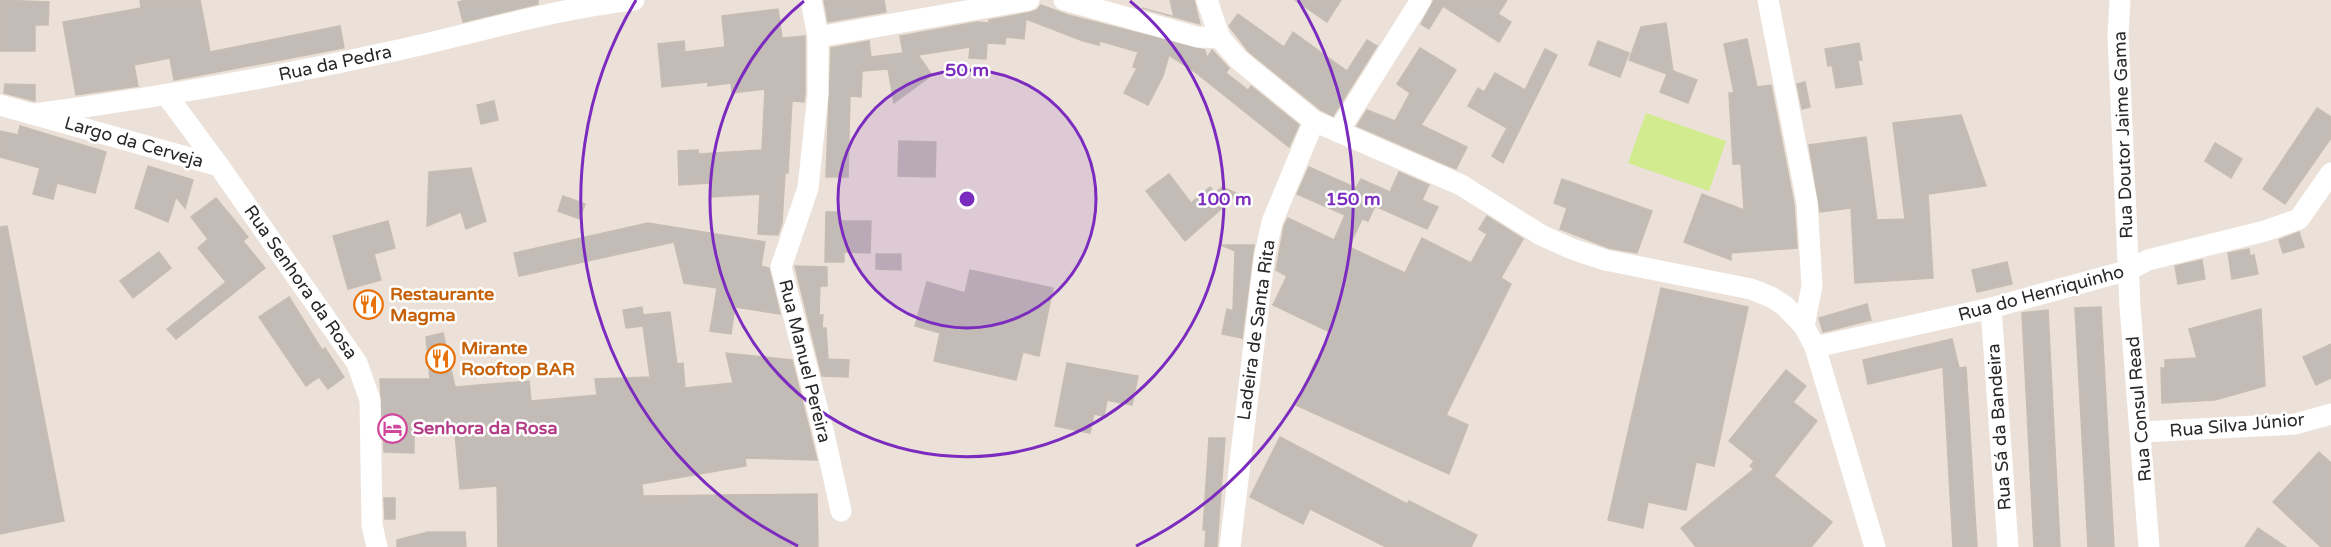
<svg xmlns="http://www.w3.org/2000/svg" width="2331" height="547" font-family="'Varela Round',sans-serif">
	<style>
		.pitch { fill: #d2eb8f }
		.building { fill: #c3bbb6; stroke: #c6bdb3; stroke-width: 1.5 }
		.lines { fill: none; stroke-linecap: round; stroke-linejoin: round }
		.minor { stroke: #fff; stroke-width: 21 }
		.ring { fill: none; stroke: #7b2cbf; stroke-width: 3 }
		.labels { text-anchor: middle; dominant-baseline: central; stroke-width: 5; stroke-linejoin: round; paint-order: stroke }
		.street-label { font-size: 18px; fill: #282828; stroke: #fff }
		.food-label { font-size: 18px; font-weight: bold; fill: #c56008; stroke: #fff; text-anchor: start }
		.hotel-label { font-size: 18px; font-weight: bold; fill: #b23c85; stroke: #fff; text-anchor: start }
		.centre { fill: #7b2cbf; stroke: #fff; stroke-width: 3 }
		.ring-label { font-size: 18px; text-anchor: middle; font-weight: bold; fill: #7b2cbf; stroke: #fff; stroke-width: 5; stroke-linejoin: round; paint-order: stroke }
	</style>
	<rect width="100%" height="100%" fill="#ebe1d9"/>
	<path class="pitch" d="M1646,113L1726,141L1709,191L1628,163Z"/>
	<g class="building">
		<path d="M0,0L49,2L48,25H35V51H0Z"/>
		<path d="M140,0H200L210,52L340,26L344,48L174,80L170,58L134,65L138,86L76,95L63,22L141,8Z"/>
		<path d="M466,0H538V4L463,22L458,2Z"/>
		<path d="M824,0H884L886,12L828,22Z"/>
		<path d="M1170,0H1194L1200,24L1142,8L1174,17Z"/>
		<path d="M1295,0H1341L1327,22Z"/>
		<path d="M1434,0H1507L1498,14L1511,22L1499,42L1443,6L1429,29L1421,24Z"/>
		<path d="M1041,5L1068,15L1205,50L1207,58L1212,50L1229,68L1226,73L1248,90L1251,86L1299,125L1289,147L1195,72L1169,55L1163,76L1148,105L1124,93L1137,68L1133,67L1138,52L1100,41L1099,45L1083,41L1026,19L1024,39L1006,37L1005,44L987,43L986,59L969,58L970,47L918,55L932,75L894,103L888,69L862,71L861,97L850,96L848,177H826L831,48L869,41L871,57L903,53L900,36L977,22L989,23V20L1027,13L1026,18L1028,13L1037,10Z"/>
		<path d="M778,9L782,38L805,36V93L804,102L792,101L788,173H785L782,223L778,235L758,234L760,194L711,197L710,183L679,185L678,151L698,150L699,154L762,150L765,89L732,93L731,83L708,86V82L662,87L658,44L684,41L685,52L725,47L722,16Z"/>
		<path d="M1238,14L1284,47L1293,32L1347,71L1367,40L1377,46L1333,116L1321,110L1249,52L1229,26Z"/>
		<path d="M1666,23L1673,71L1697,80L1688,103L1660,92L1667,74L1629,60L1641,27Z"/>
		<path d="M1747,39L1757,87L1771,85L1794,204L1797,248L1731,253V260L1684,242L1702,194L1744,210L1741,164H1733L1729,93H1734L1724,44Z"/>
		<path d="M1598,41L1629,53L1620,77L1589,65Z"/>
		<path d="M1859,43L1862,60H1858L1862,84L1836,88L1832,65L1828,66L1825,49Z"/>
		<path d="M1420,48L1456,70L1421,125L1467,147L1456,169L1357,126L1367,110L1395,121L1410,93L1397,84Z"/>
		<path d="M1545,49L1557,55L1503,163L1492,156L1507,128L1468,106L1478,88L1484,92L1495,73L1525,90Z"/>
		<path d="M1805,82L1810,107L1802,109L1797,84Z"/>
		<path d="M5,84L35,85V101L4,93Z"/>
		<path d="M494,101L498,120L481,124L477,105Z"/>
		<path d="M2317,108L2331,117V138L2285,204L2263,189Z"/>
		<path d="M1961,115L1986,186L1928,194L1933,278L1855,283L1851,208L1820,212L1809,145L1866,137L1877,220L1905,219L1893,123Z"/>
		<path d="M20,126L106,152L95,193L57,183L53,199L33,194L40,168L0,157V131L18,135Z"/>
		<path d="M899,141L936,142L935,177L898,176Z"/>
		<path d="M2215,143L2242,159L2231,178L2205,161Z"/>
		<path d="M148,166L193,180L185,208L176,197L168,222L135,208Z"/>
		<path d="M1309,167L1356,188L1361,179L1390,192L1399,172L1429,185L1422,200L1438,207L1427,229L1375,206L1368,221L1362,219L1349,247L1405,273L1422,238L1471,263L1487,234L1479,229L1487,216L1523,239L1501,278L1511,284L1446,415L1468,425L1449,474L1296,405L1316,360L1319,361L1332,333L1273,305L1287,276L1276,270L1284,226L1288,218L1334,240L1345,215L1297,194Z"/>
		<path d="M471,168L486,221L466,229L461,212L427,226L429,172Z"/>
		<path d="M1169,174L1191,203L1210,187L1215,193L1222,187L1238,194L1185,241L1146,191Z"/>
		<path d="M1562,179L1652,211L1637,253L1609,248L1560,229L1567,208L1554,203Z"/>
		<path d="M563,196L585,204L580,219L558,211Z"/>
		<path d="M216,198L248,237L243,241L265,268L176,339L167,329L226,282L198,248L208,239L191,217Z"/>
		<path d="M826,212H840L839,221H871L870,253L844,252V262H825Z"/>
		<path d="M388,221L395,248L374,254L381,280L348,289L333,236Z"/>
		<path d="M648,223L765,242L761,266L769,268L780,314L735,307L731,334L710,331L717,288L684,283L674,242L519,276L514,253Z"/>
		<path d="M7,226L64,521L0,534V227Z"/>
		<path d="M2299,232L2304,247L2283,253L2279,240Z"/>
		<path d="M1221,245H1254L1242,338L1222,334L1227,309L1233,311L1235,251Z"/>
		<path d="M2249,249L2250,256L2254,255L2258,274L2232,279L2228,253Z"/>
		<path d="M159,252L171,268L133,298L120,281Z"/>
		<path d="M876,254H901V270L876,269Z"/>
		<path d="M2202,260L2205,279L2178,284L2175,266Z"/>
		<path d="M2007,262L2012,284L1977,292L1972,270Z"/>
		<path d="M795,266L827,267V286H820L819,315H823L822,328H826L828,359L849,360L848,377L822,376Z"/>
		<path d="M970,270L1053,288L1039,356L1023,352L1016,380L934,361L940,333L915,326L927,282L965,293Z"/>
		<path d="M1661,288L1748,307L1714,466L1696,462L1686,510L1648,502L1643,528L1608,520Z"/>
		<path d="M289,297L322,350L325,348L344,377L328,389L319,377L306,386L259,317Z"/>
		<path d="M1867,304L1871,320L1823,332L1819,318Z"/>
		<path d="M642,307L643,315L670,312L677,364L683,363L685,388L733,383L726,353L792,360L817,460L745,458L746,466L642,484L643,496L817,494L818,547H498L497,486L460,489L454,422L414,421V453L384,452L380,379H430L426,337L443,333L455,387L529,381L531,401L597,395L595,379L650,377L643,326L626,328L623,310Z"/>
		<path d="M2101,307L2114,547H2088L2075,308Z"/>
		<path d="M2261,309L2265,386L2215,400L2162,403L2161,368H2165V360L2197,358L2189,329Z"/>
		<path d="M2048,310L2060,547H2034L2022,313Z"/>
		<path d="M1952,339L1959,368L1966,367L1977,547H1953L1943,367L1868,384L1863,360Z"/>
		<path d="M2331,344V378L2316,385L2303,357Z"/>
		<path d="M1067,363L1138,376L1132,405L1107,400L1104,416L1094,414L1090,433L1055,426Z"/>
		<path d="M1786,370L1806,386L1793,402L1817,421L1774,476L1832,522L1811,547H1696L1681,528L1754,469L1750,466L1754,461L1729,441Z"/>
		<path d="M1280,437L1407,504L1409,501L1477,535L1471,547H1386L1310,509L1303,524L1250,497Z"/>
		<path d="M1209,438H1225L1217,547H1205L1206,530H1203Z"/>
		<path d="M2319,452L2331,463V547H2321L2273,502Z"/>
		<path d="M384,498H395V519H385Z"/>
		<path d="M2258,528L2286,547H2245Z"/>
		<path d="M428,532H465L466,547H397V540Z"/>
	</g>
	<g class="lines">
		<g class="minor">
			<path d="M811,0L818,37V94L808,188L781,267L824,434L841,511"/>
			<path d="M1064,0L1197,37L1220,38"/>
			<path d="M1207,0L1220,38L1238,59L1314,121L1461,185L1541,235L1572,249L1605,260L1751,289L1771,297L1785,306L1804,326L1815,347L1875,547"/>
			<path d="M1768,0L1807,202L1812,286L1804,326"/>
			<path d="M2120,0L2118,35L2130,306L2149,547"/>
			<path d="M818,37L1029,0"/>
			<path d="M0,105L219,166L168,97"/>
			<path d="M34,114C153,98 271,78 389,52C470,35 551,9 634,0"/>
			<path d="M1338,132L1421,0"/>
			<path d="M219,166L357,363L370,400L372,525L377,547"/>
			<path d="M1991,308L2008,547"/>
			<path d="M1815,347L1991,308L2129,270L2148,260L2265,231L2299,219L2331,173"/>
			<path d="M2142,432L2295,424L2331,414"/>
			<path d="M1230,547L1264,259L1272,222L1314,121"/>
		</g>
	</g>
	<circle cx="967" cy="199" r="129" fill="#7b2cbf" fill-opacity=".12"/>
	<g class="ring">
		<circle cx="967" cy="199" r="129"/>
		<path d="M1130 1A257 257 0 1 1 804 1"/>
		<path d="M798 546A386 386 0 0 1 636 0M1298 0A386 386 0 0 1 1136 546"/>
	</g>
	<defs>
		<symbol id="restaurant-ring" viewBox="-11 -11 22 22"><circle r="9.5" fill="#fff" stroke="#e8710a" stroke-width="1.5"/><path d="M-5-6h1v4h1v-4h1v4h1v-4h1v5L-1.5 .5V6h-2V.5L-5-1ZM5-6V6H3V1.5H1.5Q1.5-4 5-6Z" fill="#e8710a"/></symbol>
		<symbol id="hotel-ring" viewBox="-11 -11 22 22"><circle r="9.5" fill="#fff" stroke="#d1479c" stroke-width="1.5"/><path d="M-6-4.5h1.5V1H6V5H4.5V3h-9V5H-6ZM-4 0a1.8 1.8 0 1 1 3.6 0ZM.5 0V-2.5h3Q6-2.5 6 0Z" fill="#d1479c"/></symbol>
	</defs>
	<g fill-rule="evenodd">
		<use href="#restaurant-ring" x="352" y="288" width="33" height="33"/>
		<use href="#restaurant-ring" x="424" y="342" width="33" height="33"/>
		<use href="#hotel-ring" x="376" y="412" width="33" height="33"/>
	</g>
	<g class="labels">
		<g class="street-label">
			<text transform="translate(335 63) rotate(-12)">Rua da Pedra</text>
			<text transform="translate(2123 135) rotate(-92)">Rua Doutor Jaime Gama</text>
			<text transform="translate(134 142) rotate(16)">Largo da Cerveja</text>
			<text transform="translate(301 282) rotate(55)">Rua Senhora da Rosa</text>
			<text transform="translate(2041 293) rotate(-15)">Rua do Henriquinho</text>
			<text transform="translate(1256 330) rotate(-82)">Ladeira de Santa Rita</text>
			<text transform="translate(805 361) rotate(76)">Rua Manuel Pereira</text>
			<text transform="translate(2139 409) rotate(-95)">Rua Consul Read</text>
			<text transform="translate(2237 425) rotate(-5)">Rua Silva Júnior</text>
			<text transform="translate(1999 427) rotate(-94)">Rua Sá da Bandeira</text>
		</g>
		<g class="food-label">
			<text x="390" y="294">Restaurante<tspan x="390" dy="21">Magma</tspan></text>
			<text x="461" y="348">Mirante<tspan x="461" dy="21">Rooftop BAR</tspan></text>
		</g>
		<g class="hotel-label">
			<text x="413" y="428">Senhora da Rosa</text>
		</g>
	</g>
	<circle cx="967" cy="199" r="9" class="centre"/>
	<g class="ring-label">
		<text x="967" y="76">50 m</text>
		<text x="1224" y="205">100 m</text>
		<text x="1353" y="205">150 m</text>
	</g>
</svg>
